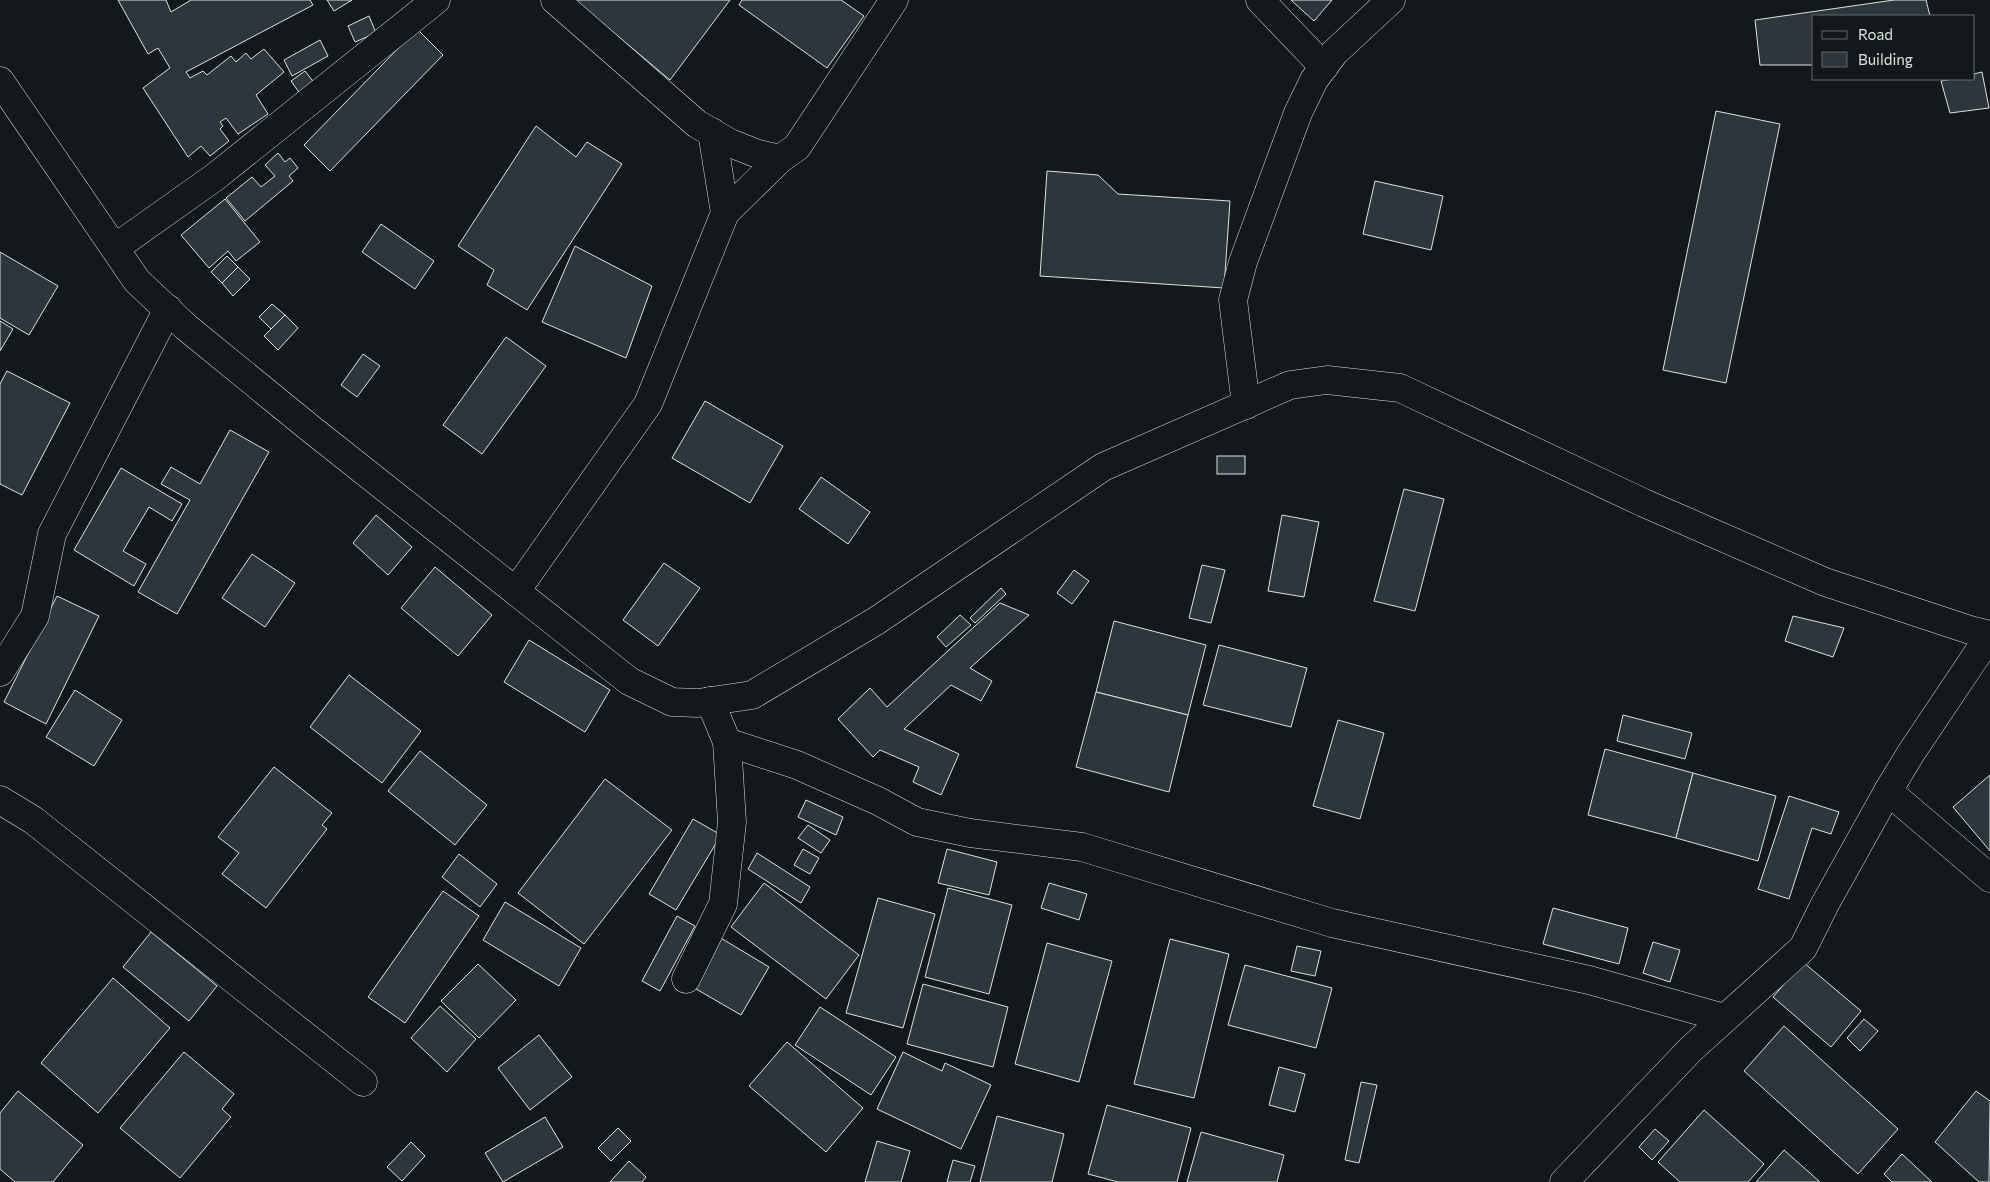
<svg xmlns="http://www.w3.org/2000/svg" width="1990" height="1182" font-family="Commissioner,sans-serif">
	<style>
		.building { fill: #2c363c; stroke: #d8e6dc }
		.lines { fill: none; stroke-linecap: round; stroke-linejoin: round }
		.street-casing { stroke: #d8e6dc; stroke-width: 29 }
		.secondary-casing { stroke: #d8e6dc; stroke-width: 29 }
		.street { stroke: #14181c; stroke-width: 28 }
		.secondary { stroke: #14181c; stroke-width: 28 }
	</style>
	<rect width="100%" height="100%" fill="#14181c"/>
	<g class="building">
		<path d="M118,0H166L171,12L191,0H310L313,5L186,72L190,78L203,71L207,75L231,56L236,62L246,53L251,59L264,49L284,72L256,95L268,114L238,134L226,118L220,122L223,126L220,129L229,141L210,156L201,146L188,157L143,88L170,68L158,48L148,54Z"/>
		<path d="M327,0H352L334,11Z"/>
		<path d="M575,0H730L670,80Z"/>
		<path d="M742,0H841L864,16L827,68L739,5Z"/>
		<path d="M1291,0H1332L1314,21Z"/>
		<path d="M1894,0H1926L1930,16H1814V65H1760L1755,20Z"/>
		<path d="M369,16L376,33L355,42L348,26Z"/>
		<path d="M417,29L443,55L330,171L304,145Z"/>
		<path d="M320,40L328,56L292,76L284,60Z"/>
		<path d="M305,71L316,85L301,95L291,81Z"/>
		<path d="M1982,72L1989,108L1950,113L1941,81L1953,79H1974V74Z"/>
		<path d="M1716,111L1780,124L1726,383L1663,370Z"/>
		<path d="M536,126L576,157L587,142L622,164L527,310L487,285L494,270L458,246Z"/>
		<path d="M278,153L285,162L290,158L298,168L289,176L293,181L245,221L226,198L252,177L261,187L275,176L265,165Z"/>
		<path d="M1047,171L1098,175L1118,194L1230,201L1224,288L1040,276Z"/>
		<path d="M1375,181L1443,196L1431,250L1363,234Z"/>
		<path d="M225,199L260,242L236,261L228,251L209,268L181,235Z"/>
		<path d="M381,224L434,261L415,289L362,252Z"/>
		<path d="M575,246L652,286L626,358L542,322Z"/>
		<path d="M0,252L58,286L29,335L0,318Z"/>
		<path d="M227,256L238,267L222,283L211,272Z"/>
		<path d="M238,267L250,279L233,296L222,283Z"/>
		<path d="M272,304L285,315L271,329L259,317Z"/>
		<path d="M285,315L298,328L278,350L264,336Z"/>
		<path d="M0,321L13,329L0,351Z"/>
		<path d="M506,337L546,366L482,454L443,425Z"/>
		<path d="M363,354L380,366L357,397L341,385Z"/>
		<path d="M7,371L70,403L22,495L0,484V384Z"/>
		<path d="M705,401L783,446L750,503L672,458Z"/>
		<path d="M230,430L269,452L177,614L138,592L190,500L161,484L171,467L200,484Z"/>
		<rect x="1217" y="456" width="28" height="18"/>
		<path d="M121,468L182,504L172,521L149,507L123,551L146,564L134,586L74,550Z"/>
		<path d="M821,477L870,512L848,544L799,509Z"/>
		<path d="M1404,489L1444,499L1415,611L1374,601Z"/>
		<path d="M376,515L412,547L388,575L353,543Z"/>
		<path d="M1282,515L1319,522L1304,597L1268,591Z"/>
		<path d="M252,554L295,583L265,627L222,598Z"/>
		<path d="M664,563L700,588L658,646L623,620Z"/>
		<path d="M1202,565L1225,570L1211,623L1189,618Z"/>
		<path d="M435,567L492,615L458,656L401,608Z"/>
		<path d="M1074,570L1089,581L1072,604L1057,593Z"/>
		<path d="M1001,588L1006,594L975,623L970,618Z"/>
		<path d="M57,596L99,616L46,724L4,702Z"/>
		<path d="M1000,603L1029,615L970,668L992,681L981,701L951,685L904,729L959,754L941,795L913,782L919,767L880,750L873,757L838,719L870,688L887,707Z"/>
		<path d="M960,615L971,625L946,647L937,637Z"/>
		<path d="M1793,616L1844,628L1833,657L1785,641Z"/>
		<path d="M1114,621L1206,645L1188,715L1096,692Z"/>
		<path d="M529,640L610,690L585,732L504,682Z"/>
		<path d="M1219,645L1307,668L1291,727L1203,705Z"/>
		<path d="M349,675L421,731L382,783L310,727Z"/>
		<path d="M75,690L122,720L94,766L46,737Z"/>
		<path d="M1096,692L1188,715L1169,792L1076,767Z"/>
		<path d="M1623,715L1692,733L1685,759L1617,741Z"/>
		<path d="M1338,720L1384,733L1360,819L1313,806Z"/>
		<path d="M1605,749L1693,773L1676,838L1588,815Z"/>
		<path d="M420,751L487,805L455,845L388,791Z"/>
		<path d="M274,767L332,813L322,825L327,829L266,908L222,874L239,853L218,837Z"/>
		<path d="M1693,773L1776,796L1758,861L1676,838Z"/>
		<path d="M1990,775V851L1953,807Z"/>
		<path d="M605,779L672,830L584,944L518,893Z"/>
		<path d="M1789,796L1839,812L1831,834L1812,828L1789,899L1758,889Z"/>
		<path d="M806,800L843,817L836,835L798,817Z"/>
		<path d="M693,819L721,835L676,910L649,894Z"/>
		<path d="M808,825L830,840L821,853L798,838Z"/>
		<path d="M803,849L819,858L810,874L794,865Z"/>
		<path d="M947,849L997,862L989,895L938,883Z"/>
		<path d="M757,853L810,887L801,903L748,869Z"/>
		<path d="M459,854L497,884L480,907L442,877Z"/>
		<path d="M764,883L859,955L826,999L731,927Z"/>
		<path d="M1049,883L1087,894L1079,920L1041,908Z"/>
		<path d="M948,888L1012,905L989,994L925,977Z"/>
		<path d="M443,891L479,916L405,1023L368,997Z"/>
		<path d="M878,898L935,914L903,1028L846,1013Z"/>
		<path d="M505,902L581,948L559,986L483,940Z"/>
		<path d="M1553,908L1628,928L1619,964L1543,944Z"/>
		<path d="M677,916L695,926L660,991L642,981Z"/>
		<path d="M151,932L217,986L189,1021L123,967Z"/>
		<path d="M719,937L769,967L741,1015L691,986Z"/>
		<path d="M1170,939L1229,954L1194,1098L1134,1084Z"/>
		<path d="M1653,942L1680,950L1670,982L1643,973Z"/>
		<path d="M1047,943L1112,961L1079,1082L1015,1064Z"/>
		<path d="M1297,946L1321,951L1315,976L1291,971Z"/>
		<path d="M1803,962L1861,1011L1831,1047L1773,997Z"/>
		<path d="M478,964L516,1000L479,1038L441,1001Z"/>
		<path d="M1245,965L1332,988L1316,1048L1228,1025Z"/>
		<path d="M113,978L170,1028L98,1113L41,1063Z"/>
		<path d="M923,984L1008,1007L993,1067L907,1044Z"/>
		<path d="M440,1006L476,1039L447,1072L411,1038Z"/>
		<path d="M820,1007L896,1057L871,1095L795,1045Z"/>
		<path d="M1864,1019L1878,1031L1860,1051L1847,1038Z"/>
		<path d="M1784,1026L1898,1129L1858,1174L1744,1071Z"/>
		<path d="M539,1035L572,1077L530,1110L498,1068Z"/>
		<path d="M787,1042L863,1108L826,1152L749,1086Z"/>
		<path d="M184,1052L234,1094L222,1109L231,1117L180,1178L120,1128Z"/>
		<path d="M903,1052L942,1071L945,1063L991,1085L961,1149L877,1109Z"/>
		<path d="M1279,1067L1305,1074L1295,1112L1269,1105Z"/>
		<path d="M1361,1082L1377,1085L1359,1163L1345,1160Z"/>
		<path d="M18,1091L83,1145L53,1182H15L0,1169V1113Z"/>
		<path d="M1976,1091L1990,1101L1989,1182H1979L1935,1142Z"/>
		<path d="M1107,1105L1191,1128L1177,1182H1118L1088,1174Z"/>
		<path d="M1704,1110L1764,1164L1748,1182H1680L1658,1162Z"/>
		<path d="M997,1116L1064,1134L1052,1182H980Z"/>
		<path d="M545,1117L563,1147L503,1182L485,1153Z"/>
		<path d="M618,1128L631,1141L611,1161L598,1148Z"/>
		<path d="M1655,1129L1669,1141L1652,1160L1639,1147Z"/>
		<path d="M1201,1132L1284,1155L1277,1182H1187Z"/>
		<path d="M877,1141L910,1151L901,1182H865Z"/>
		<path d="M411,1142L425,1156L402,1181L387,1167Z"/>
		<path d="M1784,1150L1820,1182H1756Z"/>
		<path d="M1902,1154L1932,1182H1892L1884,1174Z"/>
		<path d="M953,1160L975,1166L970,1182H947Z"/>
		<path d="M629,1161L646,1177L642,1182H610Z"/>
	</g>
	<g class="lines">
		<defs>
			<g id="street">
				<path d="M555,0L697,124L730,143L758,154L780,159L797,147L894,0"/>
				<path d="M1260,0L1324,67"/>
				<path d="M712,132L725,213"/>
				<path d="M115,248L215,177L436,0"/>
				<path d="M1246,405L1233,300L1243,262L1298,113L1314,80L1334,53L1391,0"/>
				<path d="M516,591L648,404L725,213L780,159"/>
				<path d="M0,672L35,616L52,534L168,309"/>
				<path d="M727,742L797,765L878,801L917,822L970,833L1082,847L1332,923L1589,980L1724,1018"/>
				<path d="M1888,791L1990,878"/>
				<path d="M0,800L33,820L363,1082"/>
				<path d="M686,979L723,904L732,822L727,742L710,701"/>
				<path d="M1564,1182L1691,1049L1803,948L1825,904L1888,791L1911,753L1990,635"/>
			</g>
			<path id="secondary" d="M0,81L137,281L186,327L311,429L629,681L672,702L698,703L752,695L876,621L1103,467L1290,385L1327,380L1400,388L1644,503L1825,582L1970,630L1990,635"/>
		</defs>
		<use href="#street" class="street-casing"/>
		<use href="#secondary" class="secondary-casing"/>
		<use href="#street" class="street"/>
		<use href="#secondary" class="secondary"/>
	</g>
	<rect x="1812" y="15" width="162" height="65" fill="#14181c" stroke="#626a69"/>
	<rect x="1822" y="31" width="25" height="8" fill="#14181c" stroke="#626a69"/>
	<text x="1858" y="40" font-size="15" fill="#d8e6dc">Road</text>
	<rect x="1822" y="52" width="25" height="15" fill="#2c363c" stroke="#626a69"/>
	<text x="1858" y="65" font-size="15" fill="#d8e6dc">Building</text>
</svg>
